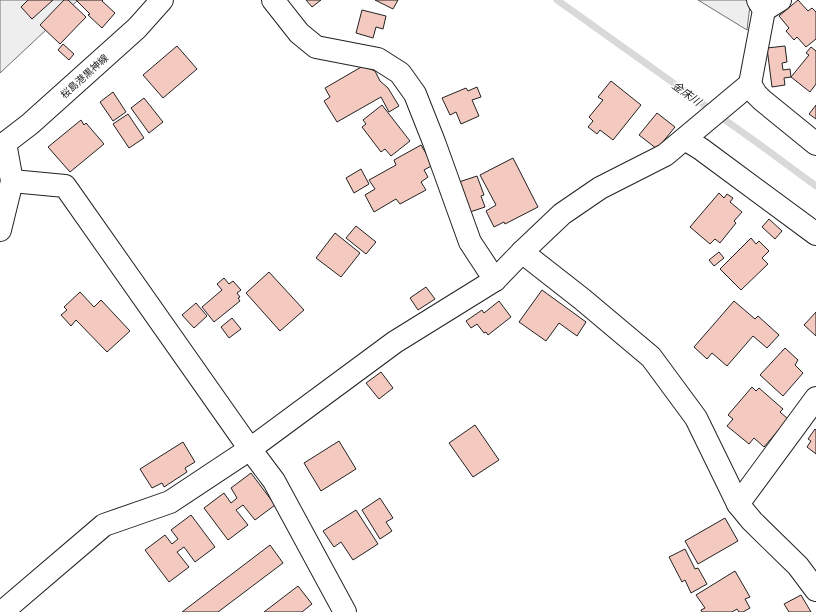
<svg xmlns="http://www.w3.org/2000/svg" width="816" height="612" font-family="'Open Sans','Noto Sans JP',sans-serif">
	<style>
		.green { fill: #eee; stroke: #6f6f6f }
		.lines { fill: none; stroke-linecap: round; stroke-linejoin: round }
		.stream { stroke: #d9d9d9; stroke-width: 7 }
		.building { fill: #f3c9c0; stroke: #222 }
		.minor-casing { stroke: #222; stroke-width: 24 }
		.major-casing { stroke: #222; stroke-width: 24 }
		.minor { stroke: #fff; stroke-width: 22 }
		.major { stroke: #fff; stroke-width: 22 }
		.labels { text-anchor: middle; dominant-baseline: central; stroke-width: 3; stroke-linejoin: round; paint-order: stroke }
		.street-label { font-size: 10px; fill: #222; stroke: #fff }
		.water-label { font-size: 11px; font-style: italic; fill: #222; stroke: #fff }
	</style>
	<rect width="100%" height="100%" fill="#fff"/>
	<g class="green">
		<path d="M0,0H78L0,73Z"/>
		<path d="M698,0H746L750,5L747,30Z"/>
	</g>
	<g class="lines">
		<path class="stream" d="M557,0L763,147L816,186"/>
	</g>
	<g class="building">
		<path d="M28,0H53L32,19L21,7Z"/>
		<path d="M64,0H68L86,17L60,44L40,25Z"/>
		<path d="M76,0H103L102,1L115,13L102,28L88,15L90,14Z"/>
		<path d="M306,0H321L312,7Z"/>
		<path d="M375,0H398L393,9Z"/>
		<path d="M798,0L808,11L812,8L816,12V39L806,47L797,37L794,40L786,31L789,28L779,16Z"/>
		<path d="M362,10L386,16L383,29L376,27L373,38L356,33Z"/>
		<path d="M63,44L74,54L69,60L58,50Z"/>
		<path d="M177,46L197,69L163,98L143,75Z"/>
		<path d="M785,46L787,62L782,63L783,70L790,69L791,77L784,78L785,85L772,87L767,48Z"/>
		<path d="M811,47L816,51V84L810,92L791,77L809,55L806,53Z"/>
		<path d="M363,66L375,71L380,81L388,88L399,106L389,112L381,97L337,122L324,101L330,97L325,88Z"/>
		<path d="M611,81L641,105L613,140L600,130L597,134L588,127L593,121L589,117L603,100L598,97Z"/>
		<path d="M477,87L481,97L472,100L479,116L461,124L456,112L450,115L442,98L466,88L468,91Z"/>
		<path d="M113,92L126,112L113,121L100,102Z"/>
		<path d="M144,98L163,122L149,133L131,108Z"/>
		<path d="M382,105L410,141L391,156L385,149L381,152L362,127L366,124L363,120Z"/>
		<path d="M816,105V119L809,114Z"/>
		<path d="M657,113L675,127L657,149L639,135Z"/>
		<path d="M128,114L144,138L129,148L113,124Z"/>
		<path d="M81,120L84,125L86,123L104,144L70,172L48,147Z"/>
		<path d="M421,145L433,165L424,170L428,177L421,182L426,190L400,204L396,199L374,212L365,195L375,189L369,180L396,165L394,160Z"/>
		<path d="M513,158L538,207L505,224L504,222L494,227L486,211L496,205L480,175Z"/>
		<path d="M361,169L369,184L354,193L346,178Z"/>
		<path d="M477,176L484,195L481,196L485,207L470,212L459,182Z"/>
		<path d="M719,193L724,198L727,194L733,198L730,202L742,212L734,221L736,223L720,243L715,239L710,244L690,227Z"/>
		<path d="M769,219L782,231L775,239L762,227Z"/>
		<path d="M356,226L376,242L366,254L346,238Z"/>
		<path d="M335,233L360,253L341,277L316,258Z"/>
		<path d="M751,238L756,244L759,241L769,251L762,258L768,264L741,290L720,269Z"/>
		<path d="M719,252L724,258L714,266L709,260Z"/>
		<path d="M269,272L304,310L280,331L246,293Z"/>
		<path d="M224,278L229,284L233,281L241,290L237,293L240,297L238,298L240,301L214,322L202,307L222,290L217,284Z"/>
		<path d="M426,287L435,299L418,310L410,298Z"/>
		<path d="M542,290L586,322L577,336L559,323L546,341L519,322Z"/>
		<path d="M80,292L94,307L101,300L130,331L107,352L76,320L71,326L61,315L67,310L64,307Z"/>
		<path d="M499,301L511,317L488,335L486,332L484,333L477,324L471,328L466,321L482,310L484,313Z"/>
		<path d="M734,301L755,319L758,316L779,335L767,348L753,336L727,366L712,353L707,359L694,347Z"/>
		<path d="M196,303L207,316L194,328L182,315Z"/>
		<path d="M816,312V336L804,325Z"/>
		<path d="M232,318L241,329L229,338L221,327Z"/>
		<path d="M785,348L798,360L795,365L803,373L783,396L760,375Z"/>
		<path d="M381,372L393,388L379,399L366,383Z"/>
		<path d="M752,387L756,391L759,388L783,409L780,412L788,419L764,447L754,438L749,444L727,426L733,419L728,415Z"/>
		<path d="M475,425L499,460L473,477L449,443Z"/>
		<path d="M815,429L816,430V454L807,447L811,441L808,439Z"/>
		<path d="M339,441L356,469L321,491L304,463Z"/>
		<path d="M183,442L195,462L185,468L187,472L164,487L162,483L152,488L140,469Z"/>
		<path d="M251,473L275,505L255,520L243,505L236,510L248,525L228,540L204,508L224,493L231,503L237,498L231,488Z"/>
		<path d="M380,498L393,518L386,522L392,531L380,539L362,510Z"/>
		<path d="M356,510L378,544L353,560L341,542L334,547L323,531Z"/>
		<path d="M191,515L215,547L195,562L184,547L177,552L189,567L169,582L145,550L165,535L172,544L178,539L171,530Z"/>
		<path d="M725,518L738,541L698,564L685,541Z"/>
		<path d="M270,545L283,563L218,612H182Z"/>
		<path d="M685,549L695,569L698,568L707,584L691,593L685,580L682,582L669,557Z"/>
		<path d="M735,571L750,597L745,599L750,608L743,612H739L737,609L732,612H702L701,610L705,608L696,595Z"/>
		<path d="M298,586L312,604L302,612H264Z"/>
		<path d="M801,595L811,612H789L784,604Z"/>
	</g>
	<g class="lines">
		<defs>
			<g id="minor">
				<path d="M273,0L299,33L316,47L378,59L400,73L415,94L434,142L470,242L495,280"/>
				<path d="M764,10L780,0"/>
				<path d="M750,84L756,94L762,100L816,144"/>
				<path d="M685,139L701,149L816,234"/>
				<path d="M12,181L65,186L250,449L274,481L345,612"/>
				<path d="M0,230L12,181L5,143"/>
				<path d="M522,252L582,299L651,357L696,418L738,504L752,521L798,566L816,590"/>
				<path d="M738,504L816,398"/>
				<path d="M2,612L104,525L170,502L250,449L395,342L495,280L522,252L562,214L600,188L665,155L750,84L764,10L758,0"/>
			</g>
			<path id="major" d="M0,147L30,124L137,28L162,0"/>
		</defs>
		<use href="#minor" class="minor-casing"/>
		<use href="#major" class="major-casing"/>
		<use href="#minor" class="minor"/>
		<use href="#major" class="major"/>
	</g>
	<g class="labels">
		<g class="street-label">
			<text transform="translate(84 76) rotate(-42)">桜島港黒神線</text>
		</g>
		<g class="water-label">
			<text transform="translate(687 93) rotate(36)">金床川</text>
		</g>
	</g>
</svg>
